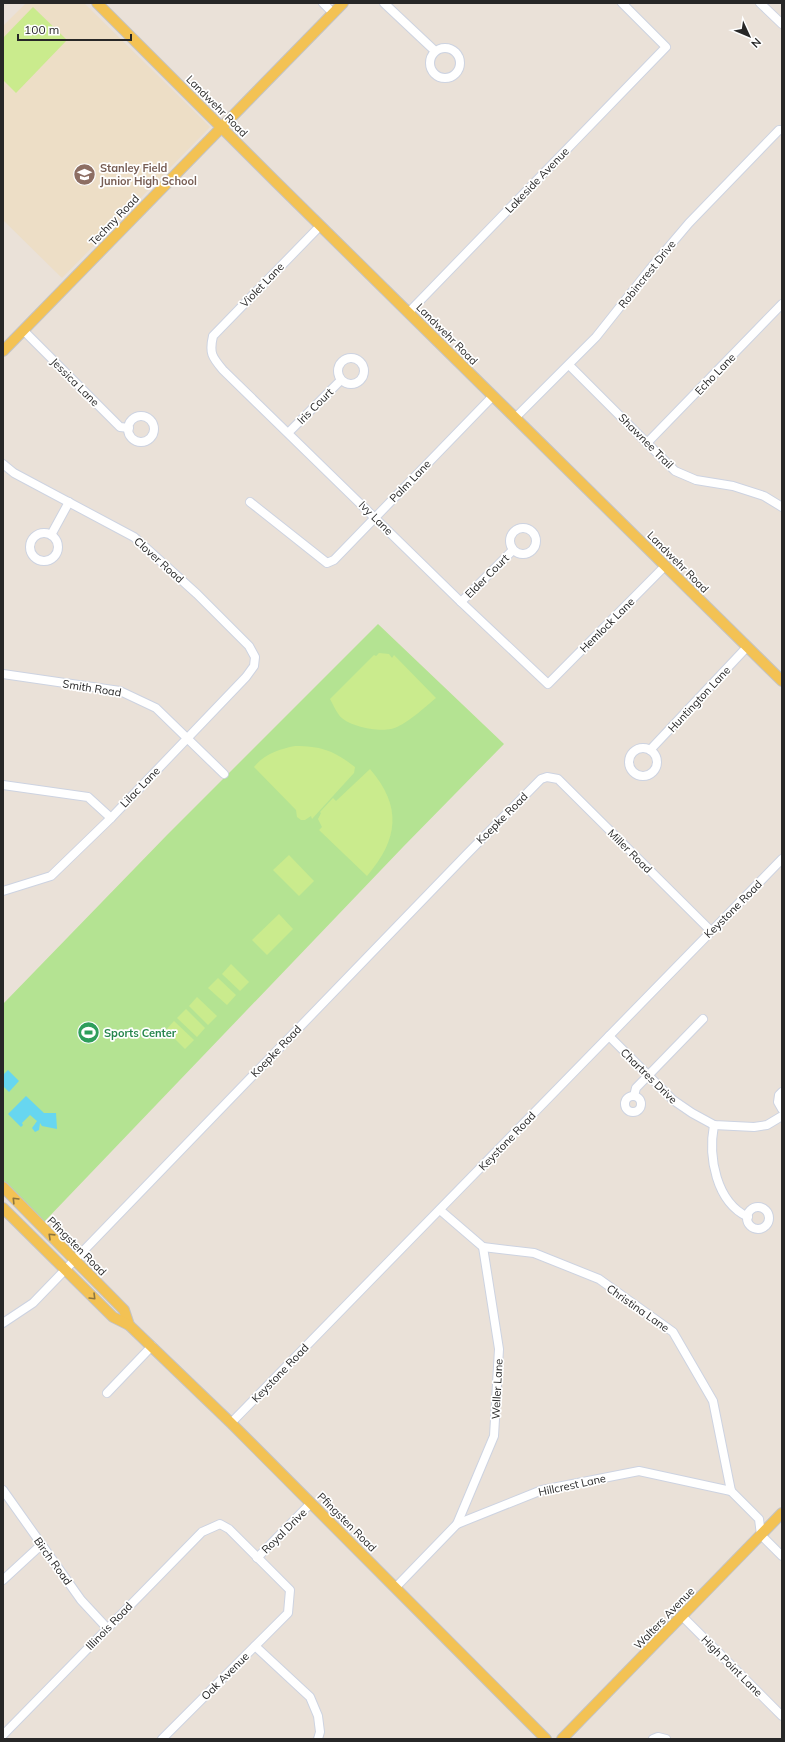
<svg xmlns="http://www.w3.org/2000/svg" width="785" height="1742" font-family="Mulish,sans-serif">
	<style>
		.education { fill: #eddec6 }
		.green { fill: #b4e392 }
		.pitch { fill: #caeb8d }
		.water { fill: #67d6f0 }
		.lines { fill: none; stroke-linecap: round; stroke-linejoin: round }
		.minor-casing { stroke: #cdd3e1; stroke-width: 10 }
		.major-casing { stroke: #c3c3c3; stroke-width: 12 }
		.minor { stroke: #fff; stroke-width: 8 }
		.major { stroke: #f3c254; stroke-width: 10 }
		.oneway { stroke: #8d743e }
		.labels { text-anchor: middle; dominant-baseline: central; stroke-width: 3.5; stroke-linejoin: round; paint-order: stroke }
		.street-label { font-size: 11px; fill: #272727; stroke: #fff }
		.education-label { font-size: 11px; font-weight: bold; fill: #785e54; stroke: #fff; text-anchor: start }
		.leisure-label { font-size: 11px; font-weight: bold; fill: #27864d; stroke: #fff; text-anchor: start }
	</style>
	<rect width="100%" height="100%" fill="#eae1d8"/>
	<path class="education" d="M26,3H84L210,127L62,278L3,220V26Z"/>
	<path class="green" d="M378,624L504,744L403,847L44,1222L3,1182V1004L167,835Z"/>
	<g class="pitch">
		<path d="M33,7L67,40L16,93L3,80V38Z"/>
		<path d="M379,653L389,654L392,658L394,655L436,698C425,707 405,726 391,729C377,732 347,726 339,715C335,710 333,704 330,699L374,655L376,656Z"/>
		<path d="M295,746C322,746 334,751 355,767L354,773L312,819L311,816L305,820H301L297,817L296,810L254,767C264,754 280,749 295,746Z"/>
		<path d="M370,769C402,806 399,839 367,876L319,830L322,827L318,819L321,813L320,812L333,798L336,801Z"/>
		<path d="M289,855L314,881L299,896L273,870Z"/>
		<path d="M279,914L293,929L267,955L252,940Z"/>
		<path d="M231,964L249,982L240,991L222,974Z"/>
		<path d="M218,978L236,995L227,1005L208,988Z"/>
		<path d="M197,997L217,1016L208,1025L189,1006Z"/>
		<path d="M186,1009L205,1028L197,1037L177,1018Z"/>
		<path d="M174,1021L194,1040L185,1049L166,1030Z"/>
	</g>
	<g class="water">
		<path d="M8,1070L19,1081L9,1092L3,1086V1075Z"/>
		<path d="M26,1096L44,1113H56L57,1129L42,1126L40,1123L39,1130L35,1132L32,1128L37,1121L30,1115L22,1123L23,1125L21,1127L8,1114Z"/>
	</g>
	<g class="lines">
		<defs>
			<g id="minor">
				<path d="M323,3L333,13"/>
				<path d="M384,3L435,51"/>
				<path d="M760,3L782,24"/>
				<circle cx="445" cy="63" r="15"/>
				<path d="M320,226L213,336C209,353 212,357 223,370L461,602L548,684L665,566"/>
				<path d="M408,313L666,47L622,3"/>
				<path d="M23,330L120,427L129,428"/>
				<circle cx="351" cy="371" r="13"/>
				<path d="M569,365L675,471L696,480L733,486L764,496L782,507"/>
				<circle cx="141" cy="429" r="13"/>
				<path d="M515,418L596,337L650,269L689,223L779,130H782"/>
				<path d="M289,432L341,380"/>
				<path d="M647,443L782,304"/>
				<path d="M3,464L14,473L134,537L197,594L249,646L255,657L254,666L246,677L111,818L51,876L3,891"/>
				<path d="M250,502L327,563L334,560L493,396"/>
				<circle cx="523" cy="541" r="13"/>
				<circle cx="44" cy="547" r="14"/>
				<path d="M51,535L69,502"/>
				<path d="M461,602L513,550"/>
				<path d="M3,674L120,691L156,708L224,774"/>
				<circle cx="643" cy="762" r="14"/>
				<path d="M650,750L747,647"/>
				<path d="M3,785L88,797L111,818"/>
				<path d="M609,1036L673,1100L692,1113L714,1125L754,1127L767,1125L782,1116"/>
				<path d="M782,1092L779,1095L778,1102L782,1109"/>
				<circle cx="633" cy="1104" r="8"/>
				<path d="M634,1096L636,1088L703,1019"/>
				<path d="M714,1125C708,1157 716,1202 748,1217"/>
				<circle cx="758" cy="1218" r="11"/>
				<path d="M440,1210L483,1247L534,1253L599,1279L673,1332L713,1401L731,1491L759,1519L761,1535L782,1556"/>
				<path d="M3,1323L33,1303L467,854L541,779L547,777L558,779L711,931"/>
				<path d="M107,1393L152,1346"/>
				<path d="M231,1423L782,859"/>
				<path d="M3,1490L81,1600L107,1628"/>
				<path d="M457,1524L494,1436L499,1349L483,1247"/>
				<path d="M257,1558L311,1503"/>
				<path d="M3,1580L41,1545"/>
				<path d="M396,1587L457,1524L542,1490L639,1471L731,1491"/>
				<path d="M682,1616L782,1716"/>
				<path d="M255,1646L310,1697L318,1716L320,1732L318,1739"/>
				<path d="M3,1735L202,1532L220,1524L229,1529L290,1590L288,1613L162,1739"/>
				<path d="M653,1739L658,1737L666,1739"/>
			</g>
			<g id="major">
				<path d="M97,3L276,182L782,681"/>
				<path d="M3,351L343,3"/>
				<path d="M3,1187L124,1310L129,1325"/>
				<path d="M3,1208L113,1317L129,1325L231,1423L546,1739"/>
				<path d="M562,1739L782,1513"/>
			</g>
		</defs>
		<use href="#minor" class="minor-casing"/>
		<use href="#major" class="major-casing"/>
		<use href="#minor" class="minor"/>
		<use href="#major" class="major"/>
	</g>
	<defs><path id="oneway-chevron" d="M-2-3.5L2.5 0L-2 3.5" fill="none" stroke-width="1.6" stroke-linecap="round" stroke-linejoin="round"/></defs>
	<g class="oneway">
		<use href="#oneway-chevron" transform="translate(15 1200) rotate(-134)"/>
		<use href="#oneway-chevron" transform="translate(51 1236) rotate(-136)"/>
		<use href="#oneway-chevron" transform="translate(93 1297) rotate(45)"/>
	</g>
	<defs>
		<symbol id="school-disc" viewBox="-11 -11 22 22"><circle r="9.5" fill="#8d6e63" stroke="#fff"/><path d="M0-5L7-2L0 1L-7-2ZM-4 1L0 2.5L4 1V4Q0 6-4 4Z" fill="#fff"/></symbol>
		<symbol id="stadium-disc" viewBox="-11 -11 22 22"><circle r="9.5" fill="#2e9e5b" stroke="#fff"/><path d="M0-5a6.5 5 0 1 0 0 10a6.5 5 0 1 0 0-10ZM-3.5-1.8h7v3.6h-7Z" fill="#fff"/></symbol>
	</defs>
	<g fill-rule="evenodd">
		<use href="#school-disc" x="72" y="162" width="25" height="25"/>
		<use href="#stadium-disc" x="76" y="1020" width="25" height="25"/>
	</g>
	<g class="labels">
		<g class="street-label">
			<text transform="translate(217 106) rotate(45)">Landwehr Road</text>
			<text transform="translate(537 180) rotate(-46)">Lakeside Avenue</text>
			<text transform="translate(114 220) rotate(-46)">Techny Road</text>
			<text transform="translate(647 274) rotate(-51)">Robincrest Drive</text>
			<text transform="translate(262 285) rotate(-46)">Violet Lane</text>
			<text transform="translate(447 334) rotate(45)">Landwehr Road</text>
			<text transform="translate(715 374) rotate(-46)">Echo Lane</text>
			<text transform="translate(75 382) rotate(45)">Jessica Lane</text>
			<text transform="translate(315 406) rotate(-45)">Iris Court</text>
			<text transform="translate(646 441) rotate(45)">Shawnee Trail</text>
			<text transform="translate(410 481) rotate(-46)">Palm Lane</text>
			<text transform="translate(376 518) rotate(45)">Ivy Lane</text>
			<text transform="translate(159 560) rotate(42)">Clover Road</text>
			<text transform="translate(678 562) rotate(45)">Landwehr Road</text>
			<text transform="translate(487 576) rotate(-45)">Elder Court</text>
			<text transform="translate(607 625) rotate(-45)">Hemlock Lane</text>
			<text transform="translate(92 688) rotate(9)">Smith Road</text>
			<text transform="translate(699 699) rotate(-47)">Huntington Lane</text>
			<text transform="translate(140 787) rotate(-46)">Lilac Lane</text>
			<text transform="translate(502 818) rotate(-45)">Koepke Road</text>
			<text transform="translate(630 851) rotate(45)">Miller Road</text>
			<text transform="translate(733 909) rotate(-45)">Keystone Road</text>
			<text transform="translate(276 1051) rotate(-46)">Koepke Road</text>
			<text transform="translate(649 1076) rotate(44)">Chartres Drive</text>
			<text transform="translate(507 1141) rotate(-46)">Keystone Road</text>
			<text transform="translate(77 1246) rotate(45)">Pfingsten Road</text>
			<text transform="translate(638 1308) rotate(35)">Christina Lane</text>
			<text transform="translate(280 1373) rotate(-46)">Keystone Road</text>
			<text transform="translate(497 1389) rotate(-87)">Weller Lane</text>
			<text transform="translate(572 1485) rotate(-12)">Hillcrest Lane</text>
			<text transform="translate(347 1522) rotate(45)">Pfingsten Road</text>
			<text transform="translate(284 1531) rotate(-45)">Royal Drive</text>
			<text transform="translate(53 1561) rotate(54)">Birch Road</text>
			<text transform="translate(664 1618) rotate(-46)">Walters Avenue</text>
			<text transform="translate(109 1626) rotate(-46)">Illinois Road</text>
			<text transform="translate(732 1666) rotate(45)">High Point Lane</text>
			<text transform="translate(225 1676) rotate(-45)">Oak Avenue</text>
		</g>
		<g class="education-label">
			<text x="100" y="168">Stanley Field<tspan x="100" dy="13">Junior High School</tspan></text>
		</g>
		<g class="leisure-label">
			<text x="104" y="1033">Sports Center</text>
		</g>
	</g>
	<rect width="785" height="1742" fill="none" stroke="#272727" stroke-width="8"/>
	<g transform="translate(749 36) rotate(134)" stroke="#ffffff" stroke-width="3" paint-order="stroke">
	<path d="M0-3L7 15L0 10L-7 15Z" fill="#272727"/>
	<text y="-6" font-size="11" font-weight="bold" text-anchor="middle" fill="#272727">N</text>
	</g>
	<path d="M18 34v6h113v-6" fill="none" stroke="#272727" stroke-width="2"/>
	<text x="24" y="34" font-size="12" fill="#272727" stroke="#ffffff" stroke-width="3" paint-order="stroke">100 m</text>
</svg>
